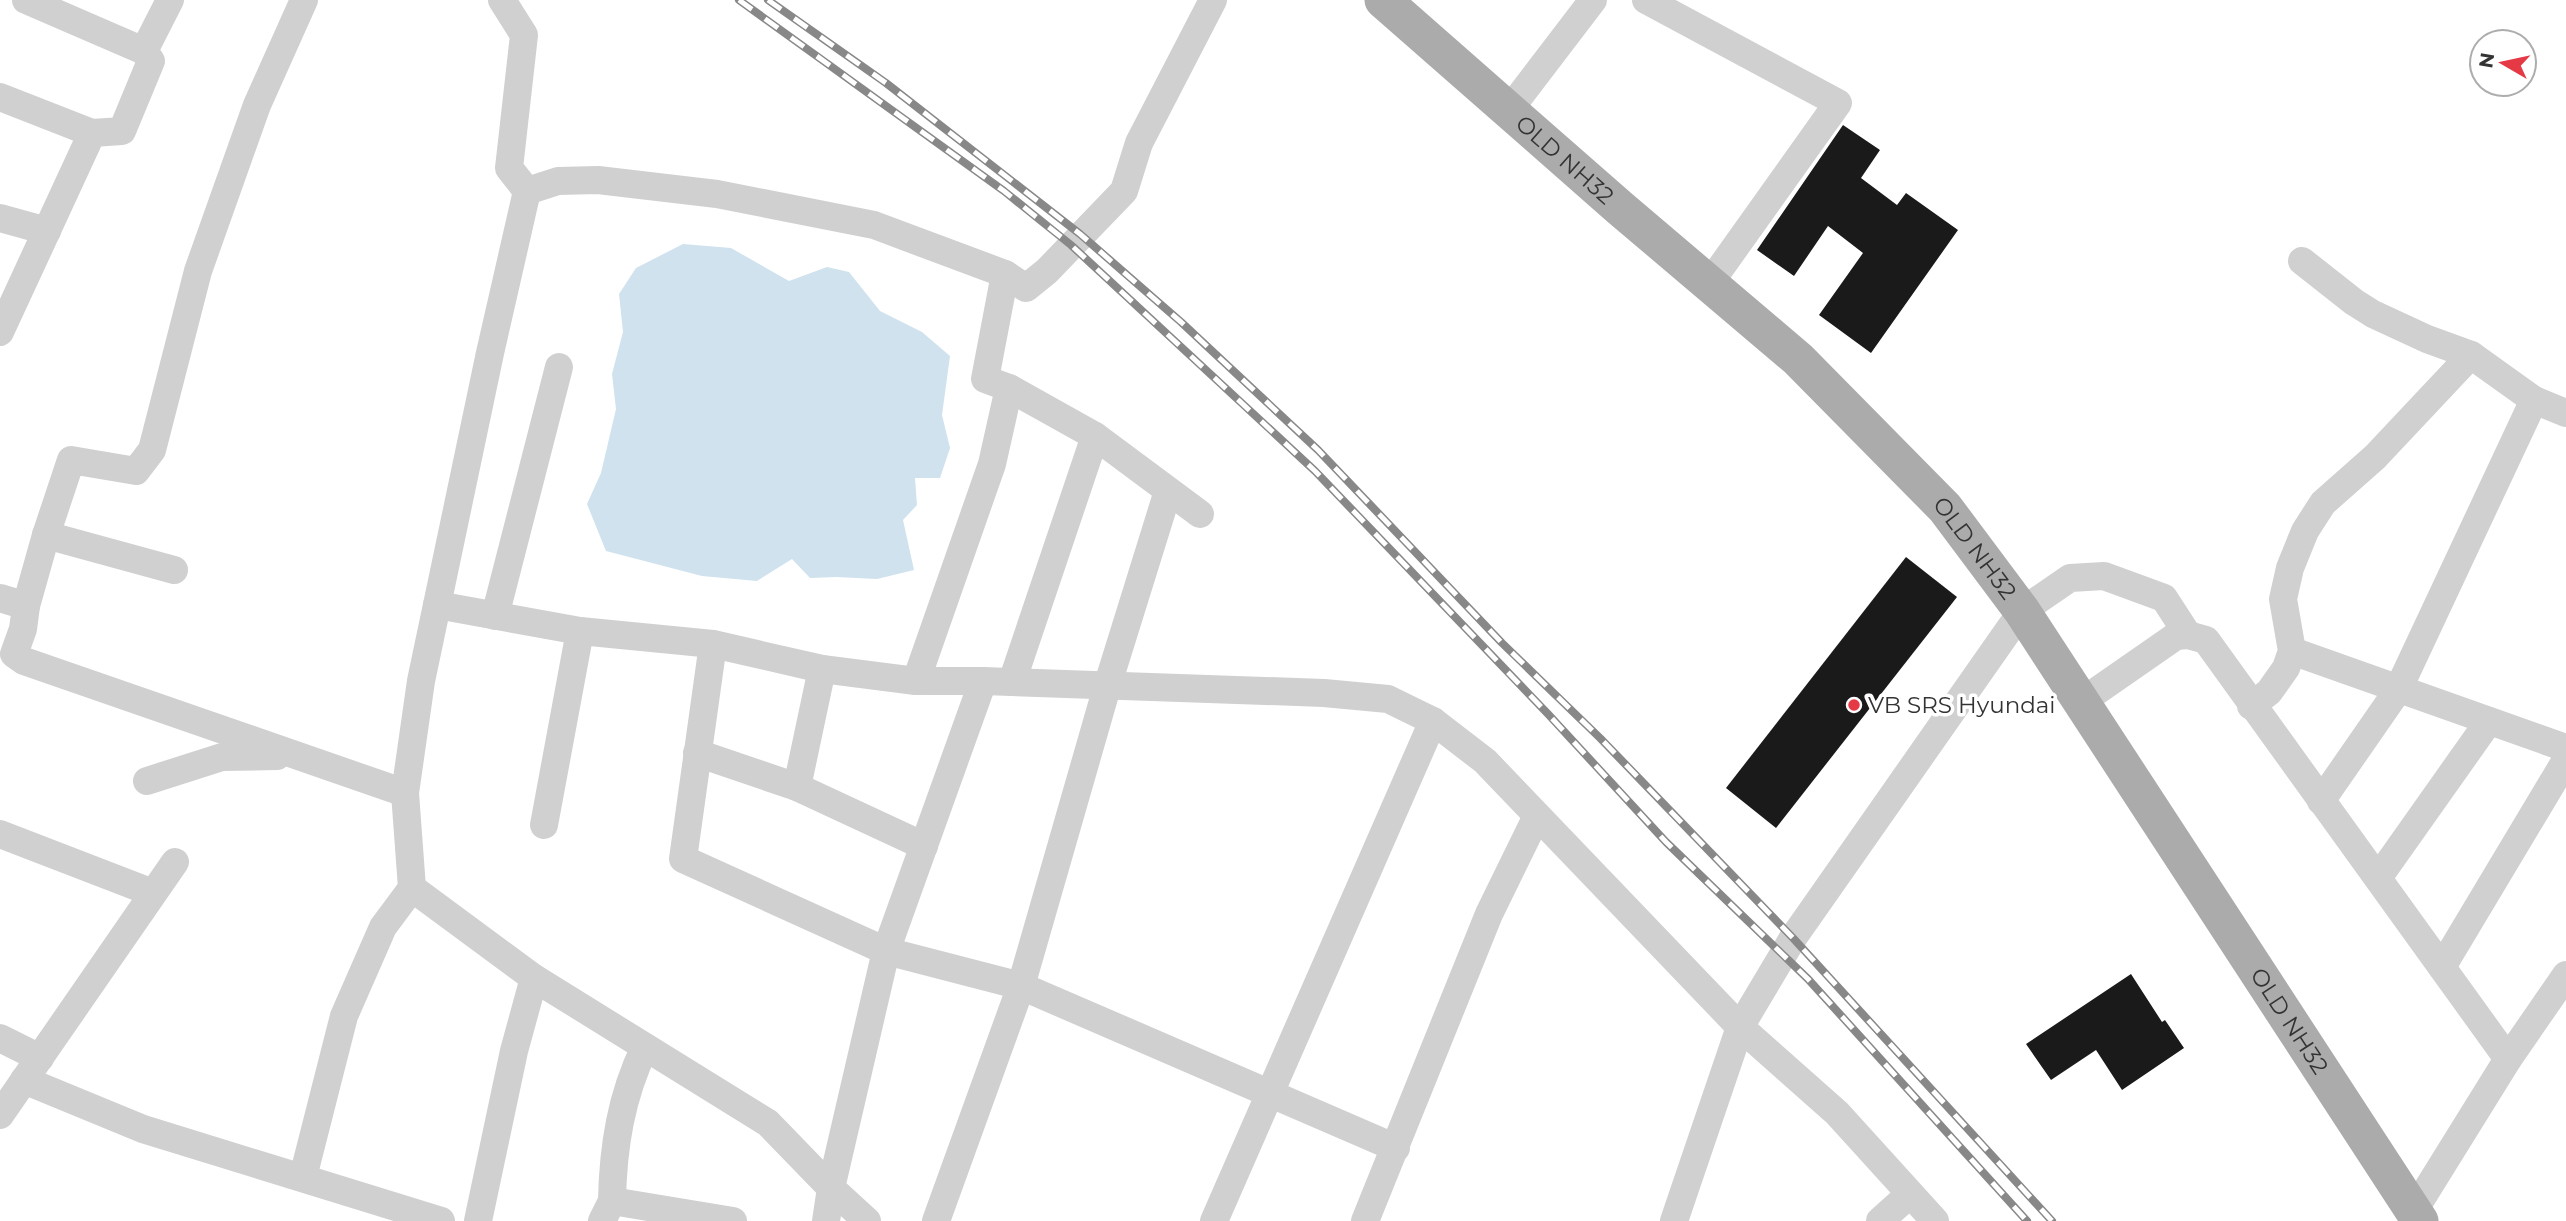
<svg xmlns="http://www.w3.org/2000/svg" width="2566" height="1221" font-family="Montserrat,sans-serif">
	<style>
		.water { fill: #cfe2ee }
		.building { fill: #1a1a1a }
		.lines { fill: none; stroke-linecap: round; stroke-linejoin: round }
		.minor { stroke: #d0d0d0; stroke-width: 28 }
		.major { stroke: #ababab; stroke-width: 37 }
		.rail-casing { stroke: #888; stroke-width: 8 }
		.rail { stroke: #fff; stroke-width: 5; stroke-dasharray: 16; stroke-linecap: butt }
		.poi-dot { fill: #e63946; stroke: #fff; stroke-width: 2.5 }
		.labels { text-anchor: middle; dominant-baseline: central; stroke-width: 7; stroke-linejoin: round; paint-order: stroke }
		.street-label { font-size: 23px; fill: #333; stroke: #fff }
		.poi-label { font-size: 23px; fill: #333; stroke: #fff; text-anchor: start }
	</style>
	<rect width="100%" height="100%" fill="#fff"/>
	<path class="water" d="M683,244L731,248L789,281L827,267L849,272L880,311L922,332L950,356L942,415L950,448L940,478H915L917,505L903,520L914,570L877,579L836,577L810,578L792,559L757,581L702,576L606,551L587,504L601,473L616,409L612,374L623,332L619,294L636,268Z"/>
	<g class="building">
		<path d="M1843,125L1880,150L1861,178L1897,205L1906,193L1958,230L1871,353L1819,315L1863,253L1828,226L1794,276L1757,250Z"/>
		<path d="M1906,557L1957,597L1776,828L1726,788Z"/>
		<path d="M2131,974L2162,1022L2165,1020L2184,1048L2122,1090L2096,1050L2051,1080L2026,1044Z"/>
	</g>
	<g class="lines">
		<g class="minor">
			<path d="M26,0L144,51L170,0"/>
			<path d="M502,0L524,35L509,168L527,191"/>
			<path d="M1646,0L1838,103L1709,284"/>
			<path d="M0,97L92,133L0,332"/>
			<path d="M1509,110L1593,0"/>
			<path d="M92,133L122,131L151,61L144,51"/>
			<path d="M0,218L47,231"/>
			<path d="M2302,261L2354,302L2373,314L2427,339L2471,355L2534,400L2566,413"/>
			<path d="M1009,388L1095,436L1200,514"/>
			<path d="M46,535L174,570"/>
			<path d="M0,598L26,606L23,629L14,654L24,661L405,793"/>
			<path d="M437,605L580,631L713,644L822,669L916,681H983L1324,693L1388,699L1433,721L1485,761L1740,1027L1674,1221"/>
			<path d="M26,606L46,535L71,460L136,471L152,450L198,271L257,105L304,0"/>
			<path d="M495,616L559,367"/>
			<path d="M713,644L683,859L886,951L1021,986L1396,1148"/>
			<path d="M2292,651L2566,748"/>
			<path d="M822,669L797,787L924,846"/>
			<path d="M916,681L992,464L1009,388L985,379L1005,274"/>
			<path d="M1012,682L1095,436"/>
			<path d="M2081,702L2176,636L2188,635L2206,640L2508,1059"/>
			<path d="M2251,706L2269,692L2286,668L2292,651L2283,599L2290,568L2305,531L2323,503L2375,457L2471,355"/>
			<path d="M697,753L797,787"/>
			<path d="M147,781L222,757L277,756"/>
			<path d="M2321,801L2398,690L2534,400"/>
			<path d="M544,825L580,631"/>
			<path d="M0,834L153,893"/>
			<path d="M2378,878L2489,721"/>
			<path d="M2442,967L2566,760"/>
			<path d="M0,1038L40,1058"/>
			<path d="M24,1080L143,1129L441,1221"/>
			<path d="M0,1115L175,862"/>
			<path d="M303,1177L344,1016L383,927L412,888"/>
			<path d="M612,1201C613,1147 621,1096 645,1047"/>
			<path d="M2413,1212L2508,1059L2566,975"/>
			<path d="M478,1221L514,1051L534,978"/>
			<path d="M602,1221L612,1201L733,1221"/>
			<path d="M826,1221L831,1188L768,1123L534,978L412,888L405,793L421,681L490,353L527,191L558,181L598,180L717,194L874,225L1005,274L1026,288L1047,271L1124,191L1139,143L1213,0"/>
			<path d="M867,1221L831,1188L886,951L983,681"/>
			<path d="M936,1221L1021,986L1107,687L1168,491"/>
			<path d="M1214,1221L1433,721"/>
			<path d="M1365,1221L1489,914L1537,816"/>
			<path d="M1880,1221L1910,1194"/>
			<path d="M1935,1221L1837,1113L1740,1027L1793,938L2022,611L2070,578L2104,576L2164,598L2188,635"/>
		</g>
		<path class="major" id="s1" d="M1383,0L1620,208L1798,359L1945,508L2022,611L2420,1221"/>
		<defs>
			<g id="rail">
				<path d="M739,0L1004,191L1071,245L1315,471L1548,714L1666,842L1808,979L2027,1221"/>
				<path d="M768,0L886,83L1080,234L1181,322L1318,450L1502,643L1600,738L1793,938L2052,1221"/>
			</g>
		</defs>
		<use href="#rail" class="rail-casing"/>
		<use href="#rail" class="rail"/>
	</g>
	<circle class="poi-dot" cx="1854" cy="705" r="7"/>
	<g class="labels">
		<g class="street-label">
			<text stroke="none"><textPath href="#s1" startOffset="242">OLD NH32</textPath></text>
			<text stroke="none"><textPath href="#s1" startOffset="808">OLD NH32</textPath></text>
			<text stroke="none"><textPath href="#s1" startOffset="1376">OLD NH32</textPath></text>
		</g>
		<g class="poi-label">
			<text x="1868" y="705">VB SRS Hyundai</text>
		</g>
	</g>
	<g transform="translate(2503 63) rotate(279)"><circle r="33" fill="#ffffff" stroke="#adadad" stroke-width="2"/>
	<path d="M0-5L12 26L0 18L-12 26Z" fill="#e63946"/>
	<text y="-10" font-size="19" font-weight="bold" text-anchor="middle" fill="#333333">N</text>
	</g>
</svg>
